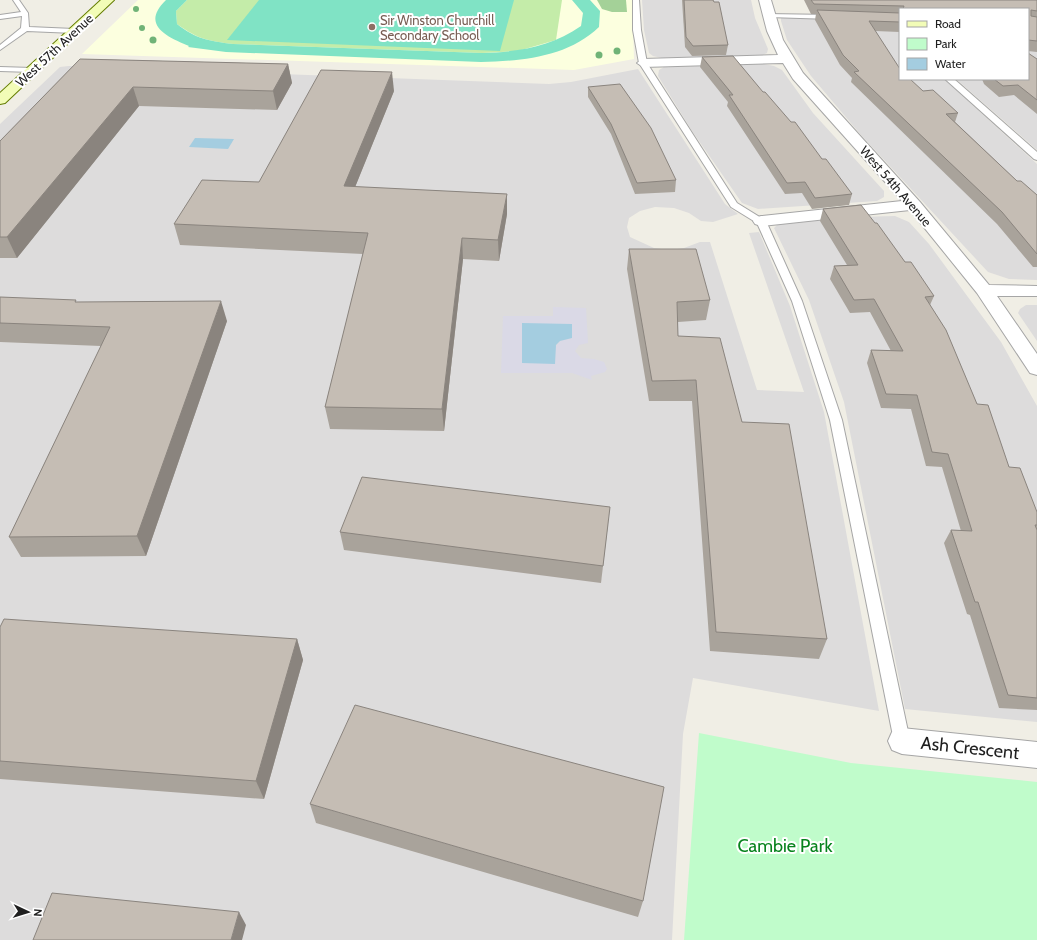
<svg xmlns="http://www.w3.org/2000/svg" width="1037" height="940" font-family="Cabin,sans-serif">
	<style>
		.residential { fill: #dddcdc }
		.education { fill: #fcffdf }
		.grass { fill: #c4eca9 }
		.forest { fill: #a4d198 }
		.park { fill: #c0fccb }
		.pitch { fill: #80e3c5 }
		.plaza { fill: #dad9e6; fill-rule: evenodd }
		.water { fill: #a4cde0 }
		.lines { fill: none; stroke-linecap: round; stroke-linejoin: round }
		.lane-casing { stroke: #a6a6a6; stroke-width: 2 }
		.street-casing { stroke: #a6a6a6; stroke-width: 2 }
		.secondary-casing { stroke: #637c00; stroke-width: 2 }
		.lane { fill: #fff; fill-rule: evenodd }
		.street { fill: #fff; fill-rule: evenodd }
		.secondary { fill: #f2fcb7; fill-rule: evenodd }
		.tree { fill: #70b377 }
		.wall { fill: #a9a39b }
		.shaded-wall { fill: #8a847e }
		.building { fill: #c5bdb4; stroke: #8a847e }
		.education-dot { fill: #8d6e63; stroke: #fff; stroke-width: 1.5 }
		.labels { text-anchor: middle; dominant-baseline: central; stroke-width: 4; stroke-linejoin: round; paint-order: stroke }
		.far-education-label { font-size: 13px; fill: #785e54; stroke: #fff; text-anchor: start }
		.far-street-label { font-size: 13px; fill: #1f1f1f; stroke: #fff }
		.near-street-label { font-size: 18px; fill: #1f1f1f; stroke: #fff }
		.near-park-label { font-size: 18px; fill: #07831d; stroke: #fff }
	</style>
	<rect width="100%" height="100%" fill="#f0eee5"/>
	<g class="residential">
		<path d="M642,0H751L755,18L768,49L767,53L758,57L662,58L653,56L649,53L644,30Z"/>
		<path d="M786,16L886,21L900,27V79H944L1037,164V280L1009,279L988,272L861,135L811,76L787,40L781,21V18Z"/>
		<path d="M1028,26H1037V150L956,79H1028Z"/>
		<path d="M764,64L774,66L782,70L813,113L884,191V197L877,201L758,209L742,203L692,131L658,76L659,70L664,67Z"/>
		<path d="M69,66L549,84L571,82L638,69L725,204L738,214L713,222L701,221L689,213L674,208L655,207L640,211L629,218L627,227L630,237L654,248L670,250L684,248L700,242H710L757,390L804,392L749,233L759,232L790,306L824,412L879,711L693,678L683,734L672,940H0V124L60,67Z"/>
		<path d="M895,216L909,222L929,244L1001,342L1037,406V722L905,709L844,402L809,300L774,228L783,219Z"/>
		<path d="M1026,305H1037V341L1018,313L1020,309Z"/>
	</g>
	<path class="education" d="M138,0H632L634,59L574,70L82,54Z"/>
	<path class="grass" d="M187,0H562L556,40L518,51L482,53L233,44C208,41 198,39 177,24L176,11Z"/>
	<path class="forest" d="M597,0H626L627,12H612L602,9Z"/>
	<path class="park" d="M699,733L851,763L1037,782V940H684Z"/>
	<g class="pitch">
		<path d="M166,0H187L176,11L177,24C196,39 209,41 233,44L482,53C518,52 551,47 581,26L583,13L572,0H590L600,11L599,27C568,57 522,61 481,62L226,52L188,47L189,46C167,37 140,25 166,0Z"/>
		<path d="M259,0H514L500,51L227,40Z"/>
	</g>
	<path class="plaza" d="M553,307L586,308L588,343L579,345L575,351L581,358L594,359L604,362L607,369L605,372L591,376L592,380L572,373H501L503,316H553ZM522,323L568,338L560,341L555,347Z"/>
	<g class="water">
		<path d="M195,138L234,139L228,149L189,147Z"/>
		<path d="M522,323L572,324V338L560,341L556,345L555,364L522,363Z"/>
	</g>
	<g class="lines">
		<defs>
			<g id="lane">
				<path d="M13,0H19L28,13L29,27L74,29L78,31L74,33L27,31L0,50V45L21,28L22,16L0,19V15L21,12Z"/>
				<path d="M633,0H639L641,30L647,63L737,203L766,221L802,301L842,420L910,741L908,746L902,749L896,746L894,741L830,420L792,301L757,223L731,207L639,63L633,30Z"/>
				<path d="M766,14L832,15L835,17L832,19L768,17L765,15Z"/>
				<path d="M0,67L32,68L36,70L32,72L0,71Z"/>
				<path d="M945,79H954L1037,152V160L1034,159Z"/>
			</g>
			<g id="street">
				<path d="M759,0H771L783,40L803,73L920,202L989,285L1037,286V296H997L1037,354V375L1030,373L977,293L910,210L761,226L755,224L753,221L755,218L761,216L902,201L793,79L783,63L643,67L637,63L643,59L778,55L767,31Z"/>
				<path d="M902,728L1037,742V768L902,754L892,750L888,741L892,732Z"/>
			</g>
			<path id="secondary" d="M101,0H114L5,103L0,104V93Z"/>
		</defs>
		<use href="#lane" class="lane-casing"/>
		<use href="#street" class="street-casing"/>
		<use href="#secondary" class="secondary-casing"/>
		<use href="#lane" class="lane"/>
		<use href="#street" class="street"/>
		<use href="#secondary" class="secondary"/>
	</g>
	<g class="tree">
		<circle cx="136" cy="9" r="3"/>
		<circle cx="142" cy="28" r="3"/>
		<circle cx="153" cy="40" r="3.5"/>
		<circle cx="617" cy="51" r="3.5"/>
		<circle cx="599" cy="55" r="3.5"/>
	</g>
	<g class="wall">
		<path d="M682,0H713L728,45L726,55L692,56L685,47Z"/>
		<path d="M804,0H1037V52L1028,51V9H900V32L875,31L900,79L923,91L958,113L955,122L1017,181L1037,195V267H1033L997,224L851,82L852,78L840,65L815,20L816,14H811Z"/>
		<path d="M702,57L763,92L822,159L852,194L849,205L812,209L802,193L785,194L727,106L728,102L700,67Z"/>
		<path d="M80,59L288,64L292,83L277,110L139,106L17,258H0V141Z"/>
		<path d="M1037,59V114L1014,95L999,97L984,84L982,79H1028Z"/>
		<path d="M588,87L676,180L675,192L635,194L611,134L588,97Z"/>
		<path d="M394,91L355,187L507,194V214L499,261L463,259L444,431L330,429L325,407L363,254L180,245L174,224L259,182Z"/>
		<path d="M823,209L875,223L905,262L934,296L930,305L977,404L1009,467L1037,512V710L999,708L970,615L967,614L944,543L951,530L961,531L942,467L926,466L911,409L881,408L867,363L871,350L891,351L870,312L850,313L830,279L834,266L847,265L820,221Z"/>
		<path d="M629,249L710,300L706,320L678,322V336L742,422L827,639L819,659L710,651L692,401H649L627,269Z"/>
		<path d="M0,297L77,302L227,321L146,556L21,557L9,537L101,346L0,342Z"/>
		<path d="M608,524L601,583L344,550L340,532Z"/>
		<path d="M0,627L297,639L303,660L264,799L0,779Z"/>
		<path d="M310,804L643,901L638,917L316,823Z"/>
	</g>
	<g class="shaded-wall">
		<path d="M288,64L292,83L277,110L273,91Z"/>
		<path d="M392,72L394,91L347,207L344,186Z"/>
		<path d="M133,87L139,106L17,258L7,237Z"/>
		<path d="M507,194V214L499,261L498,240Z"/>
		<path d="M462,238L463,259L444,431L442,409Z"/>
		<path d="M221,301L227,321L146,556L137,536Z"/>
		<path d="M297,639L303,660L264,799L256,781Z"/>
		<path d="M239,912L246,925L242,940H231Z"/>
	</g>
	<g class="building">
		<path d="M684,0H713L714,2H719L728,45L693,46L686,37Z"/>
		<path d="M811,0H1037V11L1031,10V16L1037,17V41L1028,40V9H903L904,6L814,4Z"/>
		<path d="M817,10L900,13V22L869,21L900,69V79H910L923,91L933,90L958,113L946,114L1017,181H1021L1037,195V254L1002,212L854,72L859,71L843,55Z"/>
		<path d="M1028,53L1037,59V100L1018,85L1003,86L994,79H1028Z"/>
		<path d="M733,56L763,92H765L791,122H795L822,159H826L852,194L815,198L805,182L787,183L729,95H733L702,57Z"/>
		<path d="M80,59L288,64L273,91L133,87L7,237H0V141Z"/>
		<path d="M321,70L392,72L344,186L507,194L498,240L462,238L442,409L325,407L368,233L174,224L202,180L259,182Z"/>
		<path d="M620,84L651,128L676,180L637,183L611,124L588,87Z"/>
		<path d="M861,205L875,223H877L905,262H911L934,296L925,297L946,330L977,404L988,405L1009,467L1020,468L1037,512V525H1035L1037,530V698L1008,695L978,602H975L951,530L972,531L948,454L932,452L917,395L886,394L871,350L903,351L874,299L854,300L834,266L858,265L823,209Z"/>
		<path d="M629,249H696L710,300L677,302L678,336L720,338L742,422L789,424L827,639L716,632L696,380L652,381Z"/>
		<path d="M0,297L76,300L75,302L221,301L137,536L9,537L110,327L0,323Z"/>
		<path d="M362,477L610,507L603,566L340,532Z"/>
		<path d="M4,619L297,639L256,781L0,761V627Z"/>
		<path d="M355,705L664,787L643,901L310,804Z"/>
		<path d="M52,893L239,912L231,940H33Z"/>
	</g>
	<circle class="education-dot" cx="372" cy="27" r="4"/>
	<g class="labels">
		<g class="far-education-label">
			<text x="380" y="20">Sir Winston Churchill<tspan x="380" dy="15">Secondary School</tspan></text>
		</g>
		<g class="far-street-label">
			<text transform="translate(54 50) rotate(-43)">West 57th Avenue</text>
			<text transform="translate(896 186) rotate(49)">West 54th Avenue</text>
		</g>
		<g class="near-street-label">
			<text transform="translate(970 748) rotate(6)">Ash Crescent</text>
		</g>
		<g class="near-park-label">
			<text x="785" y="846">Cambie Park</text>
		</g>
	</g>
	<rect x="899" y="8" width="130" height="72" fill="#ffffff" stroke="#a5a5a5"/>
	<rect x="907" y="21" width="20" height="6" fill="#f2fcb7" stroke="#a5a5a5"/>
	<text x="935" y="28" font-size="12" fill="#1f1f1f">Road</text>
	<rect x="907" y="38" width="20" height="12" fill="#c0fccb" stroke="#a5a5a5"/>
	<text x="935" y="48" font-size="12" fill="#1f1f1f">Park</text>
	<rect x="907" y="58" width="20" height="12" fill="#a4cde0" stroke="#a5a5a5"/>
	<text x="935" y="68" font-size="12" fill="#1f1f1f">Water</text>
	<g transform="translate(28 912) rotate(94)" stroke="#ffffff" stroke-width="3" paint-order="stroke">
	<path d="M0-3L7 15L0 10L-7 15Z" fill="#1f1f1f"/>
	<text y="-6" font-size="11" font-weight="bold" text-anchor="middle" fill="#1f1f1f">N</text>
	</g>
</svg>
